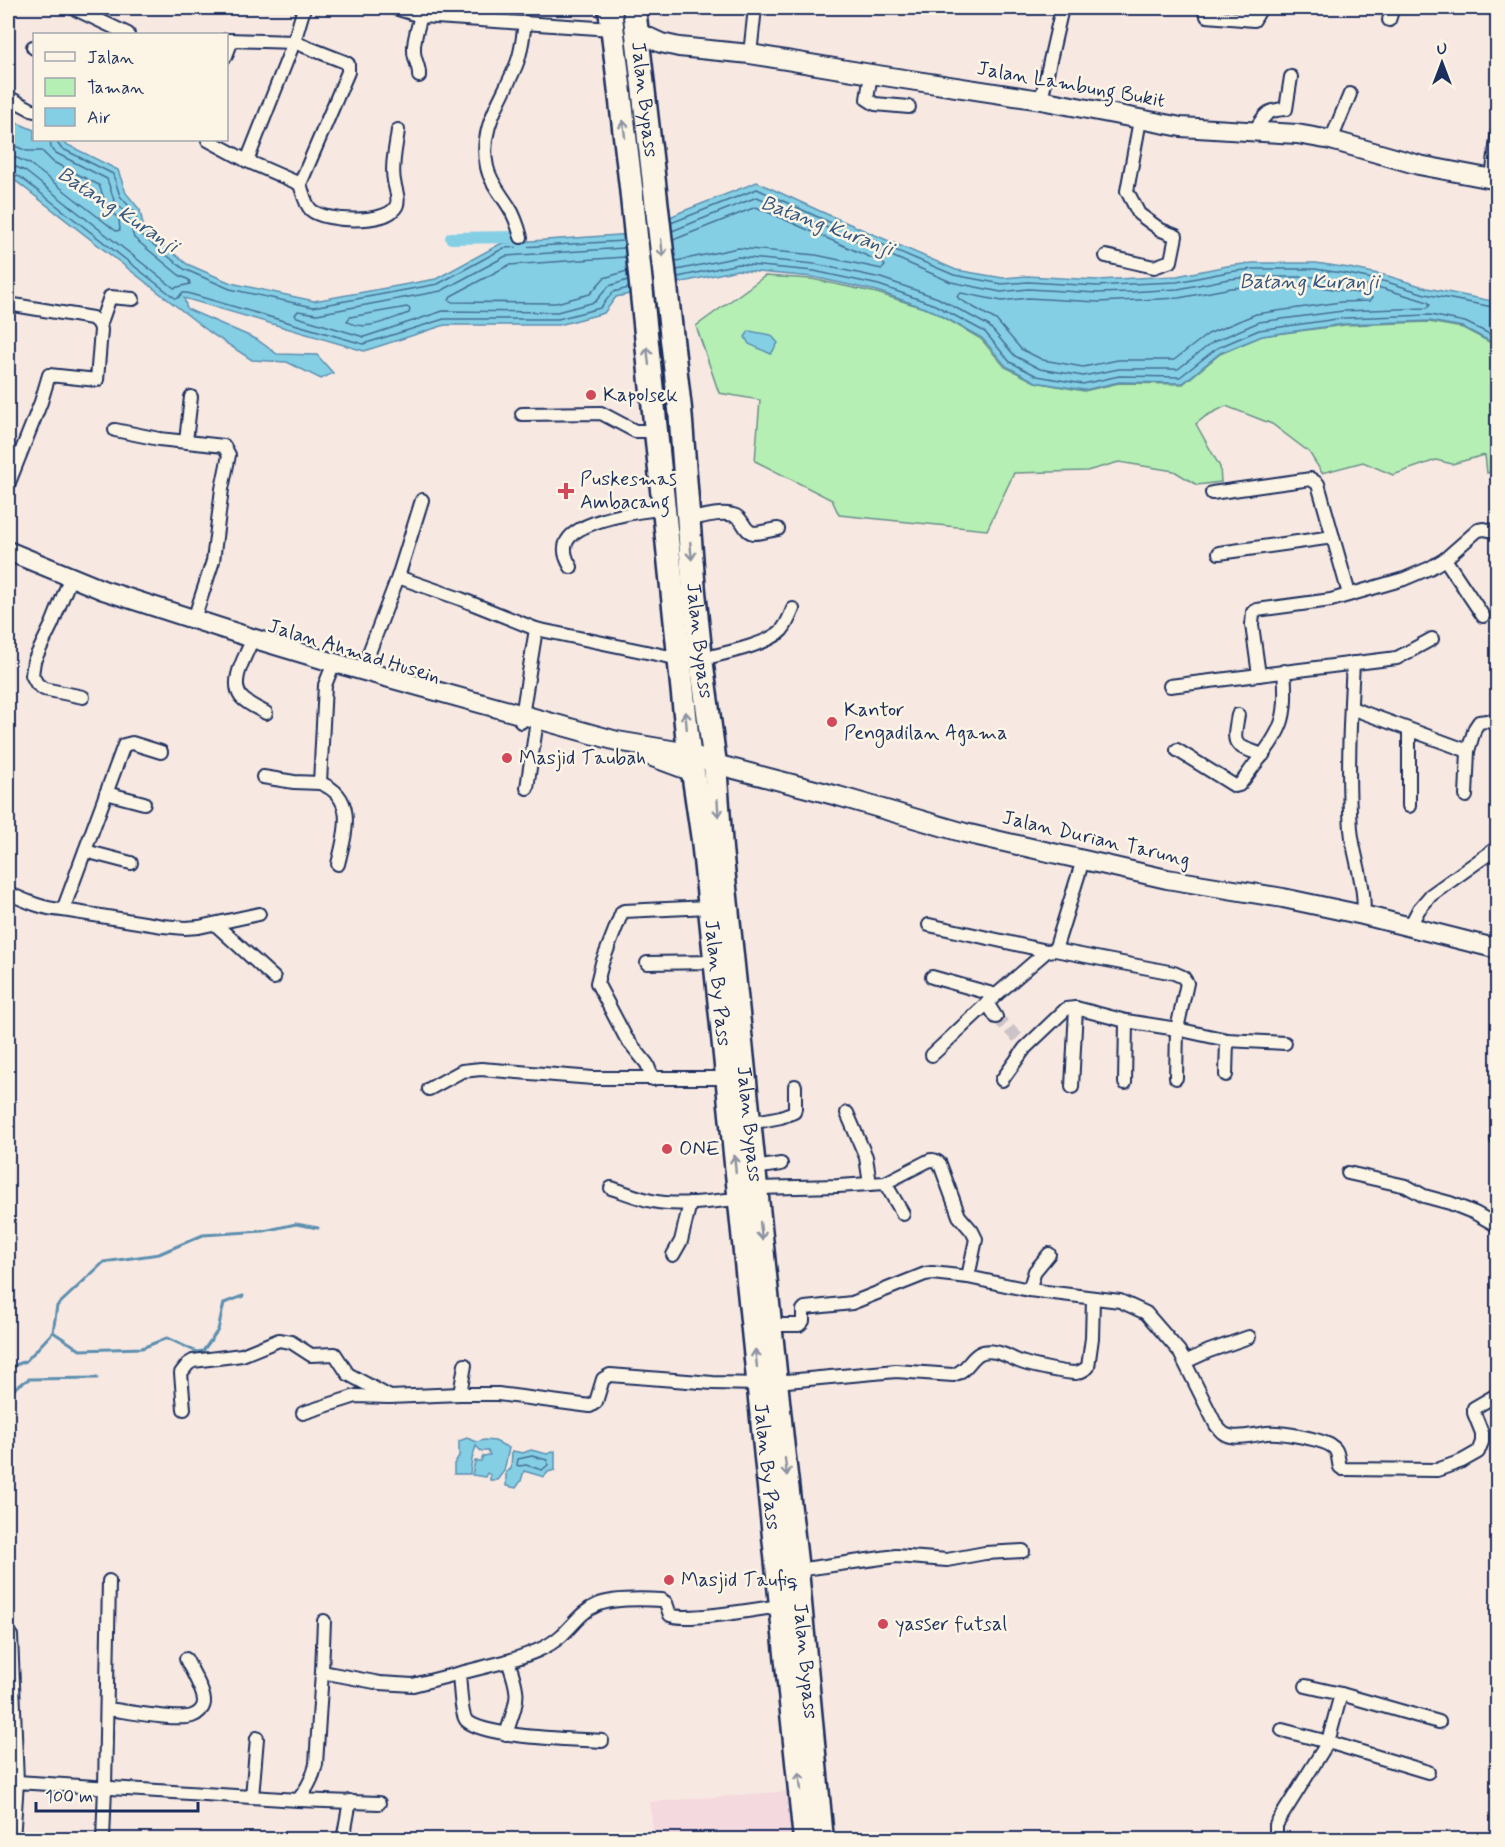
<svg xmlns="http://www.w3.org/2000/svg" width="1505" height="1847" font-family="Mynerve,sans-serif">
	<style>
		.built { fill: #f4d9de }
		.green { fill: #b5efb4; stroke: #688f89; stroke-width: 1.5 }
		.water { fill: #85cfe5; stroke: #5b8faf; stroke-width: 1.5 }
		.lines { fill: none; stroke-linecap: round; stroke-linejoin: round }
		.shore { stroke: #456f94; stroke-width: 1.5 }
		.stream { stroke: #5b8faf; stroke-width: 3 }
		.canal { stroke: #85cfe5; stroke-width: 12 }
		.street-tunnel { stroke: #ccc3c8; stroke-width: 12; stroke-dasharray: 12 6; stroke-linecap: butt }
		.street-casing { stroke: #1b2f5e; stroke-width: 16 }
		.secondary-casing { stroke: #1b2f5e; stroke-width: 22 }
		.highway-casing { stroke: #1b2f5e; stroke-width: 27 }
		.street { stroke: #fcf5e5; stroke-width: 12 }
		.secondary { stroke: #fcf5e5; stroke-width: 18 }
		.highway { stroke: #fcf5e5; stroke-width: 22 }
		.oneway { stroke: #8c92a2 }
		.poi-dot { fill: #d1495b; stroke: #fcf5e5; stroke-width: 2 }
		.labels { text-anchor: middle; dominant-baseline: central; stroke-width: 5; stroke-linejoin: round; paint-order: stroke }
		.street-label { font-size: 20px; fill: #1b2f5e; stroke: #fcf5e5 }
		.poi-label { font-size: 20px; fill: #1b2f5e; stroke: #fcf5e5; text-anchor: start }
		.water-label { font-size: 21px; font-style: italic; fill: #365780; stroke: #fcf5e5 }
	</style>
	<rect width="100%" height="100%" fill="#f8e8e2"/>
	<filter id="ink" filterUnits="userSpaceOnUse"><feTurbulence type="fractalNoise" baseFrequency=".0167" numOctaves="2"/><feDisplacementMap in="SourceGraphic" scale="12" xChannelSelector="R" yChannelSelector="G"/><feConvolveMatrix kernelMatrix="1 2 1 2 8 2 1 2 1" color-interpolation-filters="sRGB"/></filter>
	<g filter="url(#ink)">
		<path class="built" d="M791,1791L796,1839H654L650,1802Z"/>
		<path class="green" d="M765,276L812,279L877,293L933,311L981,339L1005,367L1035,382L1084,391L1119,383L1183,384L1220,354L1262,336L1345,325L1429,322L1463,328L1497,346V470L1487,473L1485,455L1452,464L1436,460L1393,475L1363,462L1322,473L1309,452L1272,424L1226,406L1206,416L1196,424L1220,467L1221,482L1197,485L1174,471L1119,462L1087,471L1014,473L987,530L839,515L832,500L755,461L760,400L719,393L696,326Z"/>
		<g class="water">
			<path d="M8,119L34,130V140H58L118,170L126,193L140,210L144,230L187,264L231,283L314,301L436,279L502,243L633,234L681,212L757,182L822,212L956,270L1003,278L1027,276L1097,280L1177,276L1227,266L1253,263H1316L1349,268L1388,276L1427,288L1497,302V345L1463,327L1430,321L1344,324L1262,336L1220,353L1183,383L1119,382L1084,390L1036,382L1006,366L982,338L933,311L877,291L813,277L737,270L616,297L604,313L559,325H445L364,351L184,298L187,309L256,339L277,354L317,355L333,373L321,379L287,362L252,360L212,334L17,182L8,178Z"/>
			<path d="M749,331L771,335L778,343L771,354L749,344L745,337Z"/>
			<path d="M467,1438L477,1442L484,1440L495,1441L509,1448L504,1471L497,1480H490V1475L487,1473L485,1477L472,1475L475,1461H481L483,1456L490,1455L488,1451H481L476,1446L472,1459L470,1474H454V1464L459,1456V1441Z"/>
			<path d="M531,1450L547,1454L555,1451V1470L548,1472L544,1477L524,1471L521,1481L516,1488L506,1486V1472L511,1469L512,1451L523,1453Z"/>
		</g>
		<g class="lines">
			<g class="shore">
				<path d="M57,140L58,144L61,148L113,174L120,196L135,213L140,234L184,269L230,289L313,307L438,284L504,248L624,241"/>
				<path d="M8,143L27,151H42L53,162L99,185L106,204L119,220L120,230L116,231L30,164L17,158L8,156"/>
				<path d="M8,165L14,166L25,171L174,288L190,284L189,280L179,275L134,238L128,216L114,200L107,179L56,153L51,148L50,140"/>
				<path d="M8,173L20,177L175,298H178L182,293H187L363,344L444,319H558L600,308L613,292L629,288"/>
				<path d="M671,223L757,189L820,218L954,275L1002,284L1028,282L1097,286L1130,284L1177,282L1228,272L1253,269H1315L1348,274L1387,282L1425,294L1498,308"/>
				<path d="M672,231L757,197L951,282L1001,292L1028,289L1097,293L1130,292L1178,289L1229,279L1254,277H1315L1347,281L1385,289L1428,302L1430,305L1427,308L1343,311L1259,322L1213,342L1178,369H1119L1083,376L1040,369L1015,356L989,326L938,298L881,278L815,264L738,257L677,270"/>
				<path d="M673,240L756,207L883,263L885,266L882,269L816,255L738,248L676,261"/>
				<path d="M624,248L506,256L441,291L317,314L298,311L295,315L297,317L364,337L443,311L557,312L595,302L609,286L628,280"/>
				<path d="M625,257L509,265L451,296L449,300L452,302L556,303L590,294L604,278L627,271"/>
				<path d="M678,277L738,264L814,271L879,285L935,305L985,332L1010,362L1037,376L1083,384L1119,376L1180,377L1217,348L1259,330L1344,318L1430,315L1465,322L1498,338"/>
				<path d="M1254,286H1314L1370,295L1372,298L1370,301L1341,302L1256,314L1208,334L1174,360H1118L1083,367L1043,360L1021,349L996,320L959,299L957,296L961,293L1002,301L1028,298L1098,302L1179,298L1231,288Z"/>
				<path d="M407,307L410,309L409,313C390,319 364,333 347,321L350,317Z"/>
				<path d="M532,1456L547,1460L548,1465L542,1470L526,1465L519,1466L517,1465L518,1459Z"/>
			</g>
			<g class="stream">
				<path d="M53,1332L80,1350L142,1348L167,1338L197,1352L203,1351L218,1330L224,1303L243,1296"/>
				<path d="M8,1368L26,1361L53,1332L57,1306L104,1262L159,1254L203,1235L264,1231L296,1224L318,1228"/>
				<path d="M8,1399L16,1387L29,1379L97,1378"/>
				<path d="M8,1439L10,1477L8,1483"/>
			</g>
			<path class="canal" d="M451,238L521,237L522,245"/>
			<path class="street-tunnel" d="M996,1017L1019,1039"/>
			<defs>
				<g id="street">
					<path d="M73,8L128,34"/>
					<path d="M395,8L421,16L612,29"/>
					<path d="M1204,8L1207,16L1254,20L1261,8"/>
					<path d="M1389,20L1393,8"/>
					<path d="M226,40L294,42L345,62L348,64V72L300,184C303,193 305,204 311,210C325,222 384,224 395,208C401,201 395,189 394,181C391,165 396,147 398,130"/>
					<path d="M33,47L34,48"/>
					<path d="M750,54L755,8"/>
					<path d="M226,56L232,40"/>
					<path d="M871,74L867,99L875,104L909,107"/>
					<path d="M419,76C420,67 414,60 414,51C413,40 418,27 421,16"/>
					<path d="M8,97L34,111"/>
					<path d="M1041,100L1062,8"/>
					<path d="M1254,132C1265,115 1265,110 1286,109L1291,77"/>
					<path d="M208,140L247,161L300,184"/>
					<path d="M1331,140L1350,94"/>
					<path d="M247,161L294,42L304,8"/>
					<path d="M1492,179L1498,130"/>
					<path d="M521,237C518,226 515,216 509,207C501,194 490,182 487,167C478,127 504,97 517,63C522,50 523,36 525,22"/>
					<path d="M1106,256L1154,267L1171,261L1176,236L1161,230L1139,214L1127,191L1140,120"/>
					<path d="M8,304L92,318L100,325L101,330L97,380L49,375L41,402L8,485"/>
					<path d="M100,325L110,297L133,299"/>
					<path d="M522,414L601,413L635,431H654"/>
					<path d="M115,430L159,439L224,446L229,455L222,489L213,561L194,619"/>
					<path d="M186,441L191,397"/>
					<path d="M1212,493L1311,479L1318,484L1349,594"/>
					<path d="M685,520C700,518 718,511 733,515C744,517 743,532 754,533C761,533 770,530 778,529"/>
					<path d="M1219,553L1333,537"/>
					<path d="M1445,559L1478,530L1484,529L1498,532"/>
					<path d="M571,567C566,559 562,550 567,541C578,520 643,510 664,509"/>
					<path d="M398,577L461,599L536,629L680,659"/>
					<path d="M68,584L52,624L34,661L32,675L37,684L44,689L83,697"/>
					<path d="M250,645C244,659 230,682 241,697C247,704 259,709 266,713"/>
					<path d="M701,659C721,654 768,645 782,630C787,624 790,616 793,609"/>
					<path d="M1353,663C1350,719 1347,773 1351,829C1353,856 1367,888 1363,915"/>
					<path d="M362,671L398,577L422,500"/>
					<path d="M1259,675L1252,625L1253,612L1257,610L1331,600L1404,579L1430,568L1445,559L1483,616"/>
					<path d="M1170,686L1397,658L1432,639"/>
					<path d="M1351,708L1468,751L1466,796"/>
					<path d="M1238,715C1232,746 1233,745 1263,755"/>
					<path d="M521,722L536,629"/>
					<path d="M1409,730V806"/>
					<path d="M1177,750L1235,786L1239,785C1245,779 1250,770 1256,763C1284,729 1288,715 1284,671"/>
					<path d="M1468,751L1475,728L1479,722L1487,721L1498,724"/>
					<path d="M263,777L294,782L320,783L325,685L331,670"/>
					<path d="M320,783C358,797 345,835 338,864"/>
					<path d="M527,788L536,727"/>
					<path d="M106,793L144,803"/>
					<path d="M85,851L131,863"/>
					<path d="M8,893C26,901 43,909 63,910L124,745L132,743L161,752"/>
					<path d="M63,910L163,926L185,928L199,927L259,914"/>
					<path d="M215,924L274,978"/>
					<path d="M929,925L1047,951"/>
					<path d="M1410,926L1419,909L1431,895L1498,847"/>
					<path d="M1055,950L1174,973L1183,977L1187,983L1177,1029L1176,1078"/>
					<path d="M647,963L715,962"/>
					<path d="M932,977L996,995"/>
					<path d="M987,1003L996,1017"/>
					<path d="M932,1055L996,995L1047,951L1055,950L1083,860"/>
					<path d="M1226,1075L1227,1040"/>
					<path d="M653,1079L647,1064L626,1038L597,983L602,963L622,912L624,911L709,907"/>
					<path d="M1002,1080L1025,1048L1066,1009L1076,1008L1126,1021L1177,1029L1227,1040L1285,1043"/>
					<path d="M1125,1083L1126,1021"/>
					<path d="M1072,1087L1076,1008"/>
					<path d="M429,1089L462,1071L481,1069L593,1078H727"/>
					<path d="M847,1113L866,1157L870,1184"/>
					<path d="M750,1123L781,1117L794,1112L795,1108V1086"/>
					<path d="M1497,1140H1498"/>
					<path d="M754,1168L781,1164"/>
					<path d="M1348,1173L1406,1186L1424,1196L1450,1203L1475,1213L1498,1226"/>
					<path d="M885,1183L903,1214"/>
					<path d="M611,1188C624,1192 638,1198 652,1201C680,1207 710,1201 738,1199"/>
					<path d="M756,1188L838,1186L885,1183L928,1161C933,1159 936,1160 940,1164L959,1216L972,1231L976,1239L968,1277"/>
					<path d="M673,1255L681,1241L690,1203"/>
					<path d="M1029,1290L1035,1271L1049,1254"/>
					<path d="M771,1325H799L803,1321V1310L805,1308L852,1303L925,1274L932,1273L968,1277L1029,1290L1120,1301L1146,1313L1179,1351L1216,1425C1220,1430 1223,1435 1230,1436C1241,1439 1256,1434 1267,1433C1280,1432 1327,1439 1335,1449C1339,1454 1338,1462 1340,1467L1343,1469L1437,1470L1462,1461L1478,1452L1482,1442V1433L1474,1413V1408L1498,1394"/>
					<path d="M1185,1362L1209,1351L1249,1337"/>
					<path d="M776,1382L896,1371L953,1375C972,1370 971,1347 995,1352C1004,1353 1012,1359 1021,1362C1032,1366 1065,1373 1076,1373C1081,1372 1084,1370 1088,1367L1092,1338L1093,1299"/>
					<path d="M460,1394L465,1365"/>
					<path d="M184,1409L181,1373L188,1364L193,1361L242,1355L279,1340L291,1342L311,1355L335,1354L348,1374L390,1397L460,1394H498L590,1406L596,1402L603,1379L610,1375L713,1383L759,1384"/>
					<path d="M303,1413L356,1396L388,1397"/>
					<path d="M797,1570L896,1556L947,1560L985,1553L1023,1551"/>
					<path d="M11,1636L17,1782"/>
					<path d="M322,1672L324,1621"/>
					<path d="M459,1674C460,1683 461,1714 466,1720C484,1738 575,1739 602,1741"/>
					<path d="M1306,1686L1341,1694"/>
					<path d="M107,1709C125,1711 177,1721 192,1716C198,1714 203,1709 204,1703C205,1692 191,1670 186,1659"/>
					<path d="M1282,1730L1328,1742L1428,1772"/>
					<path d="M506,1734C518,1698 521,1697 508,1661C527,1655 547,1649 562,1635C574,1624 582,1611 597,1605C613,1598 644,1599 662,1600L666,1603L670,1615C687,1622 758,1609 780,1606"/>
					<path d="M252,1797L257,1738"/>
					<path d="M298,1800L379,1803"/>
					<path d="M13,1840L17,1782L298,1800C307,1789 313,1778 316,1764L322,1672L380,1683L413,1685L508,1661"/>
					<path d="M103,1840L105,1787L109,1581"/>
					<path d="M343,1840L350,1801"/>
					<path d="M1276,1840V1825L1328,1742L1341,1694L1439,1722"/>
				</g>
				<g id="secondary">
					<path d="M637,32L661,43L679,47L750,54L871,74L1041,100L1181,127L1297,134L1331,140L1419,165L1498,180"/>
					<path d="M8,551L103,590L255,639L335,663L617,741L689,753L715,764L838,796L965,833L1167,879L1283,898L1363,915L1498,949"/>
					<path d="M650,756L693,772"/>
				</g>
				<g id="highway">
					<path id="s1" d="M610,8L631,187L689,753L693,772L703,840L805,1840"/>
					<path id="s2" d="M634,8L680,409L694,592L701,659L715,764L721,849L783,1449L797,1570L822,1840"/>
				</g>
			</defs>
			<use href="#street" class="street-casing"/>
			<use href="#secondary" class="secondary-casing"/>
			<use href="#highway" class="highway-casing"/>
			<use href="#street" class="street"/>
			<use href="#secondary" class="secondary"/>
			<use href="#highway" class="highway"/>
		</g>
		<defs><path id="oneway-shaft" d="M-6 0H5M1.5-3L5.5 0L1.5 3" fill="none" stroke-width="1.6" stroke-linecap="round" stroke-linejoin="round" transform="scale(1.5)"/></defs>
		<g class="oneway">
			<use href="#oneway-shaft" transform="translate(624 129) rotate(-97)"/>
			<use href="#oneway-shaft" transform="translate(662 248) rotate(84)"/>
			<use href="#oneway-shaft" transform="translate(648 356) rotate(-96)"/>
			<use href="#oneway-shaft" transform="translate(691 551) rotate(85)"/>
			<use href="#oneway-shaft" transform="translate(686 720) rotate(-95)"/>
			<use href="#oneway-shaft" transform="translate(718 808) rotate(86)"/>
			<use href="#oneway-shaft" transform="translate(735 1164) rotate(-95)"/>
			<use href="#oneway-shaft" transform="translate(761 1231) rotate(84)"/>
			<use href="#oneway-shaft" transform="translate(756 1358) rotate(-96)"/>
			<use href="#oneway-shaft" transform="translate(786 1467) rotate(83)"/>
			<use href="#oneway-shaft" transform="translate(800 1781) rotate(-96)"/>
		</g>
	</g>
	<g class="poi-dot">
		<circle cx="591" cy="395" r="6"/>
		<path d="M563 482h6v6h6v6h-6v6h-6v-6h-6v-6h6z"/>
		<circle cx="832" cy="722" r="6"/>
		<circle cx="507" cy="758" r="6"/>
		<circle cx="667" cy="1149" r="6"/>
		<circle cx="669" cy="1580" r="6"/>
		<circle cx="883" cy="1624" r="6"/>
	</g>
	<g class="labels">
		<g class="street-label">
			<text transform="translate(1071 85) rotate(10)">Jalan Lambung Bukit</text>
			<text stroke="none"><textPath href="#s2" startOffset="92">Jalan Bypass</textPath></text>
			<text stroke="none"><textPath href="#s2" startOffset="636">Jalan Bypass</textPath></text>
			<text transform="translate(354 652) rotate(17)">Jalan Ahmad Husein</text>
			<text transform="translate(1096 839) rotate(13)">Jalan Durian Tarung</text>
			<text stroke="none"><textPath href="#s1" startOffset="981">Jalan By Pass</textPath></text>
			<text stroke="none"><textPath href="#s2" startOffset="1122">Jalan Bypass</textPath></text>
			<text stroke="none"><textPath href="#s1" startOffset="1467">Jalan By Pass</textPath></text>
			<text stroke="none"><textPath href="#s2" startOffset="1662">Jalan Bypass</textPath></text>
		</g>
		<g class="poi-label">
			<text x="603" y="395">Kapolsek</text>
			<text x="580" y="479">Puskesmas<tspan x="580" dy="23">Ambacang</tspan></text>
			<text x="844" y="710">Kantor<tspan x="844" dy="23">Pengadilan Agama</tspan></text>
			<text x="519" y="758">Masjid Taubah</text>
			<text x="679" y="1149">ONE</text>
			<text x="681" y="1580">Masjid Taufiq</text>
			<text x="895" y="1624">yasser futsal</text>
		</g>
		<g class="water-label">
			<text transform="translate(118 210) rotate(33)">Batang Kuranji</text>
			<text transform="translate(827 226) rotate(20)">Batang Kuranji</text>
			<text x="1309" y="282">Batang Kuranji</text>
		</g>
	</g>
	<rect width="1505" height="1847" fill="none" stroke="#fcf5e5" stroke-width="30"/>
	<rect x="15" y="15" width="1475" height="1817" fill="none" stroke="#1b2f5e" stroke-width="2" filter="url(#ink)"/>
	<rect x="33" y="33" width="195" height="108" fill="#fcf5e5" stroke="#a2a6af" stroke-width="1.5"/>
	<rect x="45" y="52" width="30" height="9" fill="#fcf5e5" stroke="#a2a6af" stroke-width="1.5"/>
	<text x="87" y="63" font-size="18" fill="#1b2f5e">Jalan</text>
	<rect x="45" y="78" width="30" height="18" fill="#b5efb4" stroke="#a2a6af" stroke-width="1.5"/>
	<text x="87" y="93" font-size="18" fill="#1b2f5e">Taman</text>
	<rect x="45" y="108" width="30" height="18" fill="#85cfe5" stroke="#a2a6af" stroke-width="1.5"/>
	<text x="87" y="123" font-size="18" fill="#1b2f5e">Air</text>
	<g transform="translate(1442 63)" stroke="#fcf5e5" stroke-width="4.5" paint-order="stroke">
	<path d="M0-4.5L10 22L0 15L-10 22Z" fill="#1b2f5e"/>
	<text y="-9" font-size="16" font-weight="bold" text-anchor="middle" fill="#1b2f5e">U</text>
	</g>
	<path d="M36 1802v9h162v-9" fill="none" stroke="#1b2f5e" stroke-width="3"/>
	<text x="45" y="1802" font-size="18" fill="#1b2f5e" stroke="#fcf5e5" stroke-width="4.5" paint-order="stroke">100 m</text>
</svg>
